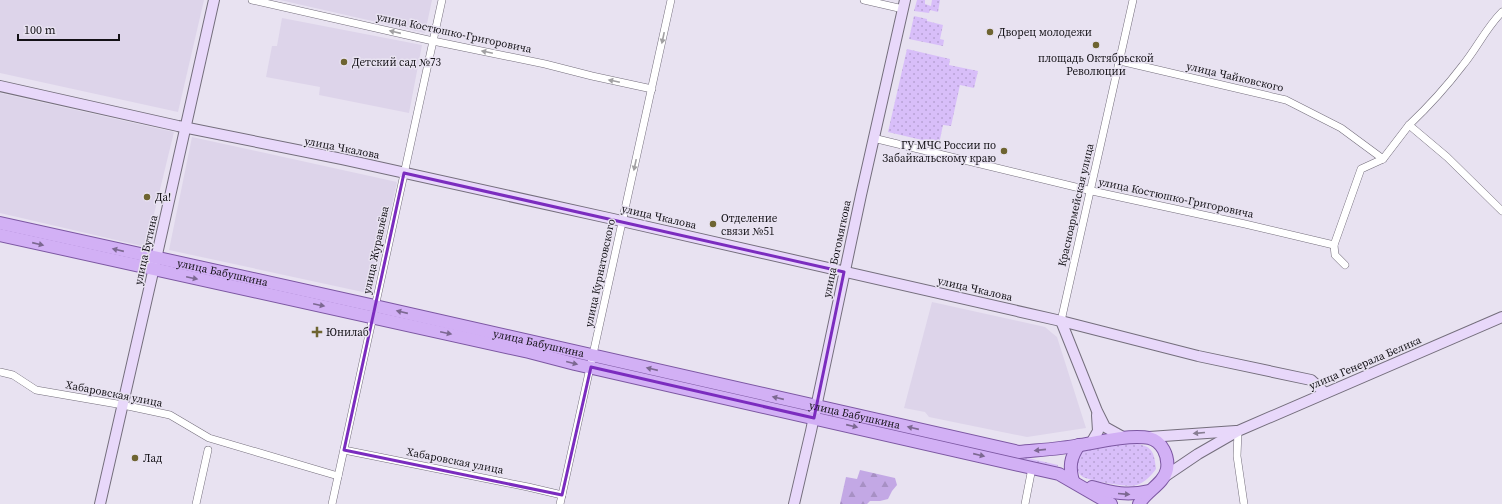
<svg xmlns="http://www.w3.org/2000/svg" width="1502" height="504" font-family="'Source Serif 4',serif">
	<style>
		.built { fill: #ddd4ea }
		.grass { fill: url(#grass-dots) }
		.forest { fill: url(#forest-firs) }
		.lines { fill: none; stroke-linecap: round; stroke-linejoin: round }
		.minor-casing { stroke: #746e7c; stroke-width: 8 }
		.secondary-casing { stroke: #746e7c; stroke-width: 12 }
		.primary-casing { stroke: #7c57a2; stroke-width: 14 }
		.minor { stroke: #fff; stroke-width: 7 }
		.secondary { stroke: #e8d8fa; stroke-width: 10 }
		.primary { stroke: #d2b0f5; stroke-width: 12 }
		.oneway { fill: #a1a0a2 }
		.oneway2 { fill: #7c6891 }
		.oneway3 { fill: #887e93 }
		.marked { fill: none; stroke: #7b2cbf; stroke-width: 3; stroke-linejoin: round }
		.poi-dot { fill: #6e6431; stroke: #e8e2f1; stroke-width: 1.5 }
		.labels { text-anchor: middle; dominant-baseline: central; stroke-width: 3; stroke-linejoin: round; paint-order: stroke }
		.poi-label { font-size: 11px; fill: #131116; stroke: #e8e2f1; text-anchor: start }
		.street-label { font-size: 11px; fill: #131116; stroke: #e8e2f1 }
	</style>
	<defs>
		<pattern id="grass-dots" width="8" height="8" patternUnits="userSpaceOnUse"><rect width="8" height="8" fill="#d8bef9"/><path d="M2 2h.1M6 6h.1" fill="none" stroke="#b8a2d5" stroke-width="1.8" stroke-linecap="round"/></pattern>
		<pattern id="forest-firs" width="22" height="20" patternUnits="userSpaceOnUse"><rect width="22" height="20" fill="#c3a8e5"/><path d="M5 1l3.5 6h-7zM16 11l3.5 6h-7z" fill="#a790c4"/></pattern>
	</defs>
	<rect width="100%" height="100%" fill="#e8e2f1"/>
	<g class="built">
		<path d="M0,0H204L178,112L0,73Z"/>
		<path d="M280,0H432L425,33Z"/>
		<path d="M282,18L422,45L409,113L319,95L320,87L266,77L272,46H277Z"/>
		<path d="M0,93L174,132L146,247L0,213Z"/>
		<path d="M192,137L397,182L372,294L169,250Z"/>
		<path d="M932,302L1045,327L1052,333L1057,337L1086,428L1027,437L929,417L925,412L904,408Z"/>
	</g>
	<g class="grass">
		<path d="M917,0H925V4L931,6L932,0H940L938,12L930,10L929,13L914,11Z"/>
		<path d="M914,16L927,19V21L943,25L940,39L944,40L943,46L909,39Z"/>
		<path d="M907,49L950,59L949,65L978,71L974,88L960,85L951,126L943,125L939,144L888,132Z"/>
		<path d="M840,415L1058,465L1056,470L839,420Z"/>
		<path d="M1129,443C1150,445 1154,448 1156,469C1151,476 1145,482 1137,485C1128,488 1091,481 1083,477C1079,475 1076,468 1074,464L1081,452L1086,448Z"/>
	</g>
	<path class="forest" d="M860,470L895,478L897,485L892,491L888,499L880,501H870L867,504H840L846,477L857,479Z"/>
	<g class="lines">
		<defs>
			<g id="minor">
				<path d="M252,0L433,41L545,64L592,76L652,89"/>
				<path d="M864,0L903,9"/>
				<path d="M1120,61L1286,100L1341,128L1383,159L1409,125L1447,157L1502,211"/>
				<path d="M1409,125C1429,106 1447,86 1463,65C1477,48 1486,28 1502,12"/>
				<path d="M873,138L1092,191L1245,224L1334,245"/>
				<path d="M1345,265L1335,255L1334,245L1361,169L1383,159"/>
				<path d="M1061,321L1133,0"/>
				<path d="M0,372L13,375L36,390L123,405L170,415L209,438L338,476"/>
				<path d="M1238,431L1237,456L1244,504"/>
				<path d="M344,450L528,487L562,495"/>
				<path d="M196,504L208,450"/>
				<path d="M332,504L442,0"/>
				<path d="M560,504L671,0"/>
				<path d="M1025,504L1032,468"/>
			</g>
			<g id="secondary">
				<path d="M0,86L178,126L342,159L613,219L1061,321L1198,356L1311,380L1325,393"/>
				<path d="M1061,321L1097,411L1105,427L1123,437"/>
				<path d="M1149,437L1236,431"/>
				<path d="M1091,443L1098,431L1097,415"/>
				<path d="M1164,477L1198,454L1238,431L1502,317"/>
				<path d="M100,504L158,250L214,0"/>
				<path d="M794,504L811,431L861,195L905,0"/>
			</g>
			<g id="primary">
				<path id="s1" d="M0,223L375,306L1019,452C1039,450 1060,449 1080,445C1099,442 1117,437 1137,437C1141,437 1145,437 1149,438C1162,441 1169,456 1167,469C1164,484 1146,491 1139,504"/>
				<path d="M0,235L529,352L575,364L1032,468L1059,474L1111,504"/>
				<path d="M1073,481C1069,467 1070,458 1079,445"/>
				<path d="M1092,487C1113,493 1128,496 1149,491"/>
			</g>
		</defs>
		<use href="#minor" class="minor-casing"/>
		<use href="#secondary" class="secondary-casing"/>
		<use href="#primary" class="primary-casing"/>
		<use href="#minor" class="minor"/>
		<use href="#secondary" class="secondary"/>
		<use href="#primary" class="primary"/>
	</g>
	<defs><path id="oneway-solid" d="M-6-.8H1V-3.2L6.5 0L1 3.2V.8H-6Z"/></defs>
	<g class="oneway">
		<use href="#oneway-solid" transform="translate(395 32) rotate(-167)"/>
		<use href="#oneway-solid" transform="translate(663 38) rotate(102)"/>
		<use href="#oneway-solid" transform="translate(487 52) rotate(-168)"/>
		<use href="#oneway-solid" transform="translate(614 81) rotate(-168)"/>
		<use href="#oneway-solid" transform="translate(635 165) rotate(102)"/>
	</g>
	<g class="oneway2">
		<use href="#oneway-solid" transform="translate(38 244) rotate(13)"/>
		<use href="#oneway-solid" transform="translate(118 250) rotate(-167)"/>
		<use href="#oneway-solid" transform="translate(192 278) rotate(12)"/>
		<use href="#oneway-solid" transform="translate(319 305) rotate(12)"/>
		<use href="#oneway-solid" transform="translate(402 312) rotate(-167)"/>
		<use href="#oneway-solid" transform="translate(446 333) rotate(12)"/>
		<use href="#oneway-solid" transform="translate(572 363) rotate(14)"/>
		<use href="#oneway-solid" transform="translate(652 369) rotate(-167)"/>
		<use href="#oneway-solid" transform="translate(778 398) rotate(-167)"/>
		<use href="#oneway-solid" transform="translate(852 426) rotate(13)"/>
		<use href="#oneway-solid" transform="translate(913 428) rotate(-167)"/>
		<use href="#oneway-solid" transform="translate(1040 450) rotate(174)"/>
		<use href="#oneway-solid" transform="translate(979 455) rotate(13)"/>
		<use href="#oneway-solid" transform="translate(1124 494) rotate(5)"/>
	</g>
	<use class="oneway3" href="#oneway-solid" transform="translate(1199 433) rotate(175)"/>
	<path class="marked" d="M404,173L844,272L814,418L591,367L562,495L344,450Z"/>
	<g class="poi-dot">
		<circle cx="990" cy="32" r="4"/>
		<circle cx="1096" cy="45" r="4"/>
		<circle cx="344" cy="62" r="4"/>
		<circle cx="1004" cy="151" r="4"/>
		<circle cx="147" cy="197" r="4"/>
		<circle cx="713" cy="224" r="4"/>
		<path d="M315 326h4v4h4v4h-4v4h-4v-4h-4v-4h4z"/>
		<circle cx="135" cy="458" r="4"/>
	</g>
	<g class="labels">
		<g class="poi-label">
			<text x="998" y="32">Дворец молодежи</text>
			<text x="1096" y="58" text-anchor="middle">площадь Октябрьской<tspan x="1096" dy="13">Революции</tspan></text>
			<text x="352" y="62">Детский сад №73</text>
			<text x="996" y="145" text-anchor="end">ГУ МЧС России по<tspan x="996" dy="13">Забайкальскому краю</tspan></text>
			<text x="155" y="197">Да!</text>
			<text x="721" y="218">Отделение<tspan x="721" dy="13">связи №51</tspan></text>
			<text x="326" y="332">Юнилаб</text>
			<text x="143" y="458">Лад</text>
		</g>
		<g class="street-label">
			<text transform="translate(454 33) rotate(12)">улица Костюшко-Григоровича</text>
			<text transform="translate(1235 77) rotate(13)">улица Чайковского</text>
			<text transform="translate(342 148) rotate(11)">улица Чкалова</text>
			<text transform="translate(1176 198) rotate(12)">улица Костюшко-Григоровича</text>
			<text transform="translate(1076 205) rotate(-77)">Красноармейская улица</text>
			<text transform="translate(659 217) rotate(13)">улица Чкалова</text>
			<text transform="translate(837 249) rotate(-78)">улица Богомягкова</text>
			<text transform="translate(146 250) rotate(-77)">улица Бутина</text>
			<text transform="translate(376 250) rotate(-78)">улица Журавлёва</text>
			<text stroke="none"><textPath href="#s1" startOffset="228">улица Бабушкина</textPath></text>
			<text transform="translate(600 273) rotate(-78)">улица Курнатовского</text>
			<text transform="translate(975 289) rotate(13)">улица Чкалова</text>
			<text stroke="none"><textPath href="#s1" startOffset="552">улица Бабушкина</textPath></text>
			<text transform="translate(1365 363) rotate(-23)">улица Генерала Белика</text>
			<text transform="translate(114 394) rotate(11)">Хабаровская улица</text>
			<text stroke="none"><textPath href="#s1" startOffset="876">улица Бабушкина</textPath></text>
			<text transform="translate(455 461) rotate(11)">Хабаровская улица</text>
		</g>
	</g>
	<path d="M18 34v6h101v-6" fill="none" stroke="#131116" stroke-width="2"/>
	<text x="24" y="34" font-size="12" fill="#131116" stroke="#e8e2f1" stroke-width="3" paint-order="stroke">100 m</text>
</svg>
